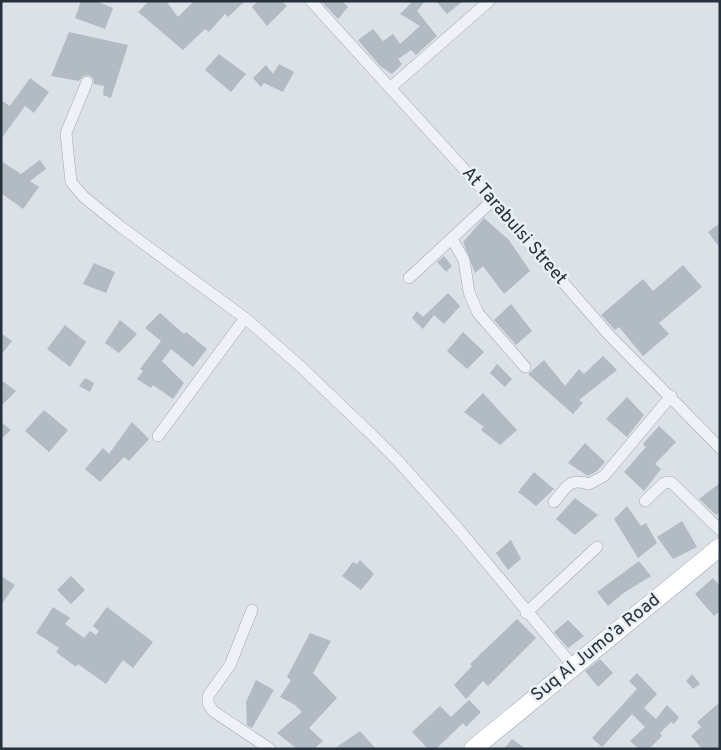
<svg xmlns="http://www.w3.org/2000/svg" width="721" height="750" font-family="Overpass,sans-serif">
	<style>
		.building { fill: #b2bbc4 }
		.lines { fill: none; stroke-linecap: round; stroke-linejoin: round }
		.street-casing { stroke: #a1a9b1; stroke-width: 12 }
		.primary-casing { stroke: #9aa7b3; stroke-width: 19 }
		.street { stroke: #eef1f5; stroke-width: 11 }
		.primary { stroke: #fff; stroke-width: 18 }
		.labels { text-anchor: middle; dominant-baseline: central; stroke-width: 5; stroke-linejoin: round; paint-order: stroke }
		.street-label { font-size: 18px; fill: #25313d; stroke: #ebf0f5 }
	</style>
	<rect width="100%" height="100%" fill="#dbe1e7"/>
	<g class="building">
		<path d="M81,1H96L113,8L105,29L75,18Z"/>
		<path d="M149,1H166L178,17L194,1H245L228,17L225,14L209,32L205,29L183,50L138,12Z"/>
		<path d="M258,1H281L287,6L267,26L252,7Z"/>
		<path d="M321,1H342L348,7L338,19Z"/>
		<path d="M413,1H425L417,11L437,36L416,55L411,50L398,59L402,64L392,74L380,66L358,40L373,29L383,41L393,34L400,44L420,26L400,14Z"/>
		<path d="M436,1H463L447,14Z"/>
		<path d="M69,32L128,45L111,98L103,95L104,86L94,84L93,78L89,75L83,76L79,81L51,76Z"/>
		<path d="M219,54L246,74L231,92L205,70Z"/>
		<path d="M279,64L294,72L283,92L264,83L261,87L253,78L266,65L273,74Z"/>
		<path d="M30,78L49,92L34,113L25,106L1,139V100L10,106Z"/>
		<path d="M40,160L46,169L30,181L39,187L23,209L1,193V161L21,174Z"/>
		<path d="M484,218L509,240L530,271L504,294L483,266L475,273L463,242Z"/>
		<path d="M720,223V248L708,232Z"/>
		<path d="M444,256L452,266L446,272L437,262Z"/>
		<path d="M94,263L115,272L106,293L83,284Z"/>
		<path d="M683,265L702,287L659,323L669,334L643,356L619,327L615,330L601,315L643,279L653,291Z"/>
		<path d="M448,293L460,306L444,324L434,315L423,329L412,318L417,311L423,317Z"/>
		<path d="M511,304L532,331L516,345L494,320Z"/>
		<path d="M160,313L184,334L186,332L207,349L193,367L171,349L162,361L184,383L173,399L153,385L151,388L137,379L143,371L140,369L161,341L145,328Z"/>
		<path d="M120,320L137,334L119,353L105,343Z"/>
		<path d="M65,325L86,342L70,367L47,349Z"/>
		<path d="M463,332L484,352L467,369L447,351Z"/>
		<path d="M1,333L12,341L1,355Z"/>
		<path d="M603,356L617,370L579,400L583,403L573,414L528,374L544,360L565,386L579,369L584,374Z"/>
		<path d="M497,364L512,379L505,387L490,373Z"/>
		<path d="M85,378L94,383L90,392L79,386Z"/>
		<path d="M1,380L16,391L1,406Z"/>
		<path d="M483,393L517,430L500,445L481,430L484,427L464,412Z"/>
		<path d="M627,397L644,415L627,437L606,419Z"/>
		<path d="M44,410L68,430L49,452L25,431Z"/>
		<path d="M1,422L11,430L1,439Z"/>
		<path d="M132,422L149,439L129,461L124,457L100,482L85,469L103,448L109,454Z"/>
		<path d="M659,426L676,442L655,464L661,469L644,491L624,472L646,447L643,444Z"/>
		<path d="M585,443L605,462L597,471L588,476L568,463Z"/>
		<path d="M534,472L554,489L536,506L518,492Z"/>
		<path d="M720,483V512L716,515L699,499Z"/>
		<path d="M575,498L598,515L575,535L556,519Z"/>
		<path d="M627,506L641,526L646,523L657,543L638,558L614,519Z"/>
		<path d="M682,521L697,547L673,559L657,537Z"/>
		<path d="M511,540L521,559L508,570L496,553Z"/>
		<path d="M360,560L374,574L361,590L342,576L353,562L357,564Z"/>
		<path d="M639,561L651,576L622,594L608,606L597,592Z"/>
		<path d="M1,576L15,585L1,605Z"/>
		<path d="M71,576L85,590L71,604L57,590Z"/>
		<path d="M713,578L720,586V611L714,616L695,594Z"/>
		<path d="M53,607L70,618L65,624L84,638L90,631L96,635L99,631L93,626L107,607L153,642L133,668L123,660L106,684L78,664L76,667L56,652L59,648L36,633Z"/>
		<path d="M517,619L536,638L488,686L483,681L466,699L454,685L472,666L470,664Z"/>
		<path d="M568,620L584,636L568,648L554,632Z"/>
		<path d="M310,633L331,641L313,673L337,698L309,728L323,741L314,749H297L277,733L302,712L295,705L280,697L291,680L287,677Z"/>
		<path d="M600,659L613,673L598,687L585,671Z"/>
		<path d="M637,673L657,694L644,708L656,719L667,705L679,717L674,724L671,722L660,733L662,736L649,749H639L630,741L645,727L632,714L602,747L592,738L637,689L629,681Z"/>
		<path d="M692,674L700,684L693,689L686,681Z"/>
		<path d="M256,680L274,690L252,728L247,725L246,702Z"/>
		<path d="M469,700L481,712L466,727L463,723L436,749H428L412,732L440,706L451,717Z"/>
		<path d="M720,702V746L716,749H702L691,736L701,727L697,722Z"/>
		<path d="M360,731L376,749H334Z"/>
		<path d="M512,739L526,749H504Z"/>
	</g>
	<g class="lines">
		<defs>
			<g id="street">
				<path d="M311,1L473,179L609,335L720,448"/>
				<path d="M87,82L66,133L71,182L84,197L121,227L245,318L300,366L371,434L399,462L455,525L573,666"/>
				<path d="M390,88L489,1"/>
				<path d="M452,239L464,260L469,292L478,313L525,367"/>
				<path d="M409,278L492,201"/>
				<path d="M158,436L245,318"/>
				<path d="M645,501L664,483L671,482L720,530"/>
				<path d="M554,502C566,488 569,477 589,484L604,476L671,396"/>
				<path d="M252,610L230,665L208,696V703L213,711L270,749"/>
				<path d="M526,613L597,547"/>
			</g>
			<path id="primary" d="M473,749L720,547"/>
		</defs>
		<use href="#street" class="street-casing"/>
		<use href="#primary" class="primary-casing"/>
		<use href="#street" class="street"/>
		<use href="#primary" class="primary"/>
	</g>
	<g class="labels">
		<g class="street-label">
			<text transform="translate(514 226) rotate(49)">At Tarabulsi Street</text>
			<text transform="translate(596 648) rotate(-39)">Suq Al Jumo’a Road</text>
		</g>
	</g>
	<rect width="721" height="750" fill="none" stroke="#25313d" stroke-width="5"/>
</svg>
